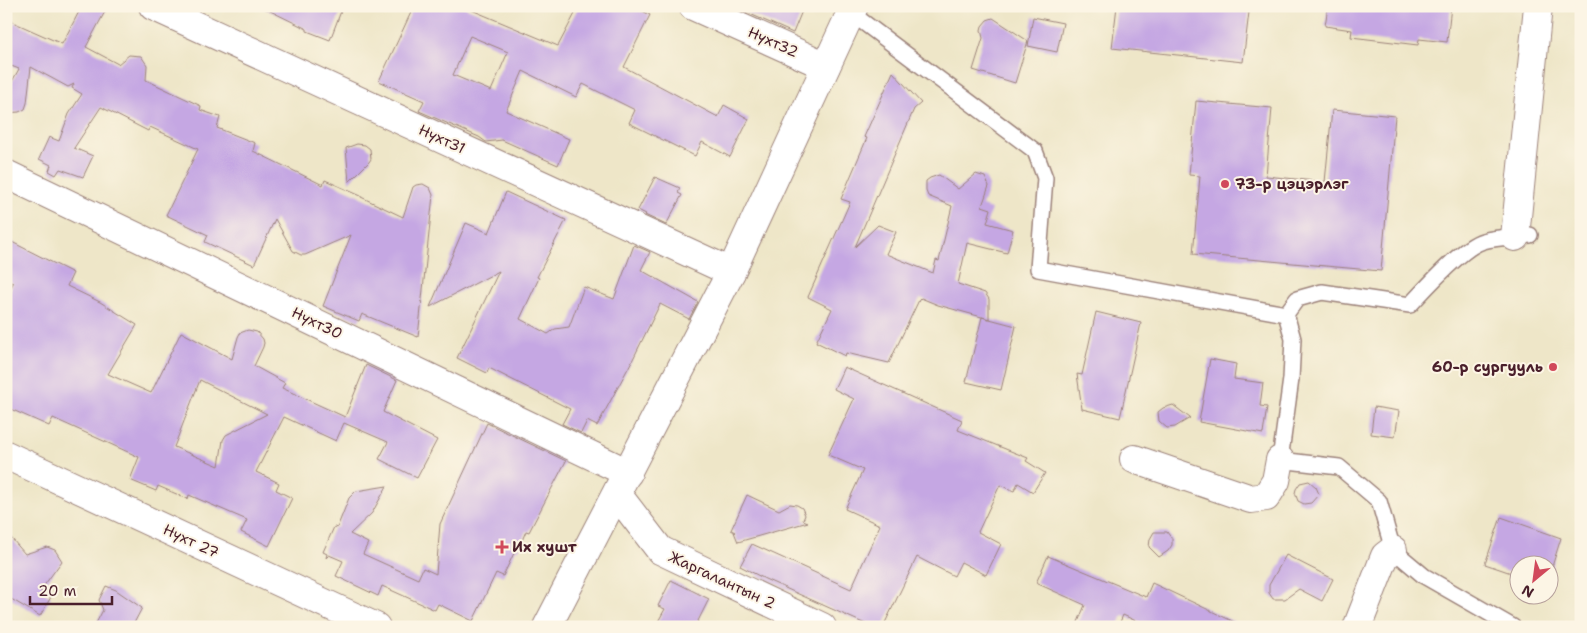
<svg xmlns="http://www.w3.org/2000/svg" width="1587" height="633" font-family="'Shantell Sans',sans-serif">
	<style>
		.building { fill: #c5a7e3; fill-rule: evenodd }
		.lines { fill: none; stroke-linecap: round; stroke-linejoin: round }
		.service-casing { stroke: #9c827a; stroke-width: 18 }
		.minor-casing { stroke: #9c827a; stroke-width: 30 }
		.service { stroke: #fff; stroke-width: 15 }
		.minor { stroke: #fff; stroke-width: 28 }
		.poi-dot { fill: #d1495b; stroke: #fcf5e5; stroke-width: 2 }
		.labels { text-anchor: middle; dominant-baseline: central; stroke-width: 4; stroke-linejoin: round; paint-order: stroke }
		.street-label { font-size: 15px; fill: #4a1f2b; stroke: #fcf5e5 }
		.poi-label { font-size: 15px; font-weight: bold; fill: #4a1f2b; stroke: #fcf5e5; text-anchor: start }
	</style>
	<rect width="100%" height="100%" fill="#fcf5e5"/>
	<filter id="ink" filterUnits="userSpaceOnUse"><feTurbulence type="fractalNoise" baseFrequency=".02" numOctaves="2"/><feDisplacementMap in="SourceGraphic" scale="10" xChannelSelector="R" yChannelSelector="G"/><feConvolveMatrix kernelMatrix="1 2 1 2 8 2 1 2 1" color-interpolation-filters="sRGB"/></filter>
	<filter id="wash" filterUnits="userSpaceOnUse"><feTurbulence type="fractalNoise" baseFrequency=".0096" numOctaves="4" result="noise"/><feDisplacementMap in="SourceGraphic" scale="20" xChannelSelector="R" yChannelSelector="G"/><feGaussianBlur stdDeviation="1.12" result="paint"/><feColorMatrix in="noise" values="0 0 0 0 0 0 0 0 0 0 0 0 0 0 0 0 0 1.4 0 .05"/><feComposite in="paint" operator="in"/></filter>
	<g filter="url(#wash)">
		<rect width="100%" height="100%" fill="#eee6c8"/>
		<g id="blocks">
			<g class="building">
				<path d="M82,6H108L86,47L118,64L129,55L141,56L147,65L146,80L201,106L200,110L220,117L217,128L255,143L253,151L323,185L325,180L361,196V197L403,217L413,187L416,185L423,184L430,188L433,195L418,337L362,314L359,321L323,306L351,235L305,255H301L293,251L275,219L254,265L205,242L208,235L166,215L198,149L150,127L148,131L101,107L74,148L93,156L83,177L60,169L56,175L49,171L51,165L39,159L49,137L59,141L69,114L82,94L72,88L74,84L68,87L31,67L27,103L25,109L19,112L6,113V92L19,69L6,64V19L62,44Z"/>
				<path d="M260,6H343L330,40L307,31V29Z"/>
				<path d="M414,6H462L558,46L579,6H633L650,15L624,67L718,117L724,105L749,119L730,157L702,142L695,156L629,123L635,110L583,84L576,97L523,71L506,111L569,139L558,165L502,140L486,142L479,137L419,111L424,101L379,81ZM470,36L508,52L491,91L453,75Z"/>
				<path d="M732,6H804L793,33Z"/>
				<path d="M1117,6H1199L1249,12L1243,62L1112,48Z"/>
				<path d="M1328,6H1451L1447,42L1419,39L1418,45L1351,37L1352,30L1325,26Z"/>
				<path d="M1033,17L1063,23L1057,52L1028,46Z"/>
				<path d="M993,18L1028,41L1015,83L973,70L983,38L981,30L982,26L987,20Z"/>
				<path d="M893,72L921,103L914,109L855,247L878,225L896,232L886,254L933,273L936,260L939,261L952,206L928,196L926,191V181L930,178L939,175L958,189L976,174L985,177L989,186L982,206L991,209L987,223L1013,230L1007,253L967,243L958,284L985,293L989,299V319L938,305L921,298L919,300L889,363L846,353L845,356L816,342L832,309L808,297L850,202L841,199L867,138L864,137Z"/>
				<path d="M1196,101L1272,108L1266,176L1325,182L1332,110L1395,116L1381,271L1193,254L1200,176L1189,175Z"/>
				<path d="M357,144L365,145L370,149L371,159L369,162L349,182L346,148Z"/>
				<path d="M655,177L680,188L678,193L682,195L666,225L645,215L646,214L638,210Z"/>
				<path d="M506,192L566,220L537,277L539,278L520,319L548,334L555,329L569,327L584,287L614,299L634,245L650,252L641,270L698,302L689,319L660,304L633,359L597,426L587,421L581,433L562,424L570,409L489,368L487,373L457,358L499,271L430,307L466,223L489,233Z"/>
				<path d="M6,239L73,273L67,286L100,302L137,325L108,374L151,393L181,332L232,359L238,337L240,333L248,330L257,332L263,339L264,343L263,347L254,366L285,383L282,388L345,417L366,365L397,380L383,412L437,440L417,478L379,459L388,442L344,423L336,441L284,417L256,472L279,483L276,490L292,498L269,546L241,532L247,520L189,495L188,499L158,486L156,491L130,480L139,457L53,418L49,426L6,407V299L13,283L6,280ZM200,380L267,414L226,435L223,440L219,466L174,447Z"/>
				<path d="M1096,312L1141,323L1120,418L1082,409L1077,374L1082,375Z"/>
				<path d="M982,317L1016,326L1001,390L966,382Z"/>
				<path d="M1210,359L1236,364L1234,379L1263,383L1260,406L1267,407L1263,434L1199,422Z"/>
				<path d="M844,367L962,420L958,430L1028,458L1026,461L1045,473L1033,492L1018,483L1014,491L1000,485L978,532L1001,544L986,575L961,562L954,576L917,557L883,627H872L765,579L740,566L752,544L851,589L880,525L845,509L863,470L828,455L854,399L834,389Z"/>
				<path d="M1173,405L1190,418L1175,427L1167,428L1159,421L1158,412L1163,408Z"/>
				<path d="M1374,407L1399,411L1395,437L1371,434Z"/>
				<path d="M487,423L566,461L529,532L526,531L518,550L516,549L503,576L496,573L473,621L438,604L435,610L382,586L378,596L336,576L343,561L329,555L326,558L327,554L323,552L334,527L337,528L349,498L356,491L387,486L372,513L350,534L368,543L363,554L418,579L423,568L436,574L440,524Z"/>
				<path d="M1309,481L1316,487L1319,494L1311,503L1304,504L1298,501L1295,493L1296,489L1300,483Z"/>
				<path d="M747,495L779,510L790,504L797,505L802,508L805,515L803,520L808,522L738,542L734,532H735L731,530Z"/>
				<path d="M1501,517L1561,538L1550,573V566H1520V576L1485,564Z"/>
				<path d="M6,532L25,554L47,547L55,550L62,561L40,591L51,597L40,616L6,596Z"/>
				<path d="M1154,532H1167L1172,539V545L1168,551L1159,557L1149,547L1150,539Z"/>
				<path d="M1286,555L1333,579L1322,601L1299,589L1285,599H1273L1269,593V585Z"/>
				<path d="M1048,556L1146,597L1152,583L1245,627H1149L1123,615L1118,627H1076L1085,605L1036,583Z"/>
				<path d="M671,580L709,599L695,627H655L665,609L658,606Z"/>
				<path d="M106,586L116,590L142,608L132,627H94L103,610L99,600Z"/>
			</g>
		</g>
	</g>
	<g filter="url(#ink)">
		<use href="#blocks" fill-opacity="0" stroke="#9c827a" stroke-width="1"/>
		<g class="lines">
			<defs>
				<g id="service">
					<path d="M851,13L1035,151L1045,178L1038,269L1286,314L1293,339L1291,379L1280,460L1339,467L1379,501L1393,550L1424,576L1513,627"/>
					<path d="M1286,314L1297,299L1322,292L1410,305C1425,289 1462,247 1483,241C1498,237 1515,237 1530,235"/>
				</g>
				<g id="minor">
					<path d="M153,6L731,272"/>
					<path d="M693,6L826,66"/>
					<path d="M6,174L628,473"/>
					<path d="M1515,237L1538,6"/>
					<path d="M6,455L376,627"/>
					<path d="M1134,459L1251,499L1266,497L1276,481L1280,460"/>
					<path d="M617,494L660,550L822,627"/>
					<path d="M1358,625L1385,556L1393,550"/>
					<path d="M547,627L731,272L854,6"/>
				</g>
			</defs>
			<use href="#service" class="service-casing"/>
			<use href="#minor" class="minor-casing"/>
			<use href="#service" class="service"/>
			<use href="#minor" class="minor"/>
		</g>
	</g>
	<g class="poi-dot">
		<circle cx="1225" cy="184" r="5"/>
		<circle cx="1553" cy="367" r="5"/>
		<path d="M499.5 539.5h5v5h5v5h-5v5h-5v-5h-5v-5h5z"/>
	</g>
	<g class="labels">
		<g class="street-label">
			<text transform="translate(773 42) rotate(24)">Нүхт32</text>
			<text transform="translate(442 139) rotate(25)">Нүхт31</text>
			<text transform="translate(317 323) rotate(26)">Нүхт30</text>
			<text transform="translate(191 541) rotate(25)">Нүхт 27</text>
			<text transform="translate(722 580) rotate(25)">Жаргалантын 2</text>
		</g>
		<g class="poi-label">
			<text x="1235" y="184">73-р цэцэрлэг</text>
			<text x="1543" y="367" text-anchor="end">60-р сургууль</text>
			<text x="512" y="547">Их хушт</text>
		</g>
	</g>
	<rect width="1587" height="633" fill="none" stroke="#fcf5e5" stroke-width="25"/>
	<g transform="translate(1534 580) rotate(209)"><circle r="24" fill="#fcf5e5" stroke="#b59f9b"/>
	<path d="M0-4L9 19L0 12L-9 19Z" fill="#d1495b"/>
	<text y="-8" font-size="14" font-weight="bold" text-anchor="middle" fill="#4a1f2b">N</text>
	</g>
	<path d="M30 596v8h82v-8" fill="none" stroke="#4a1f2b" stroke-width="2.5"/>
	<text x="38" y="596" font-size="15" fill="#4a1f2b" stroke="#fcf5e5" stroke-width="4" paint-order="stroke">20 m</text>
</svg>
